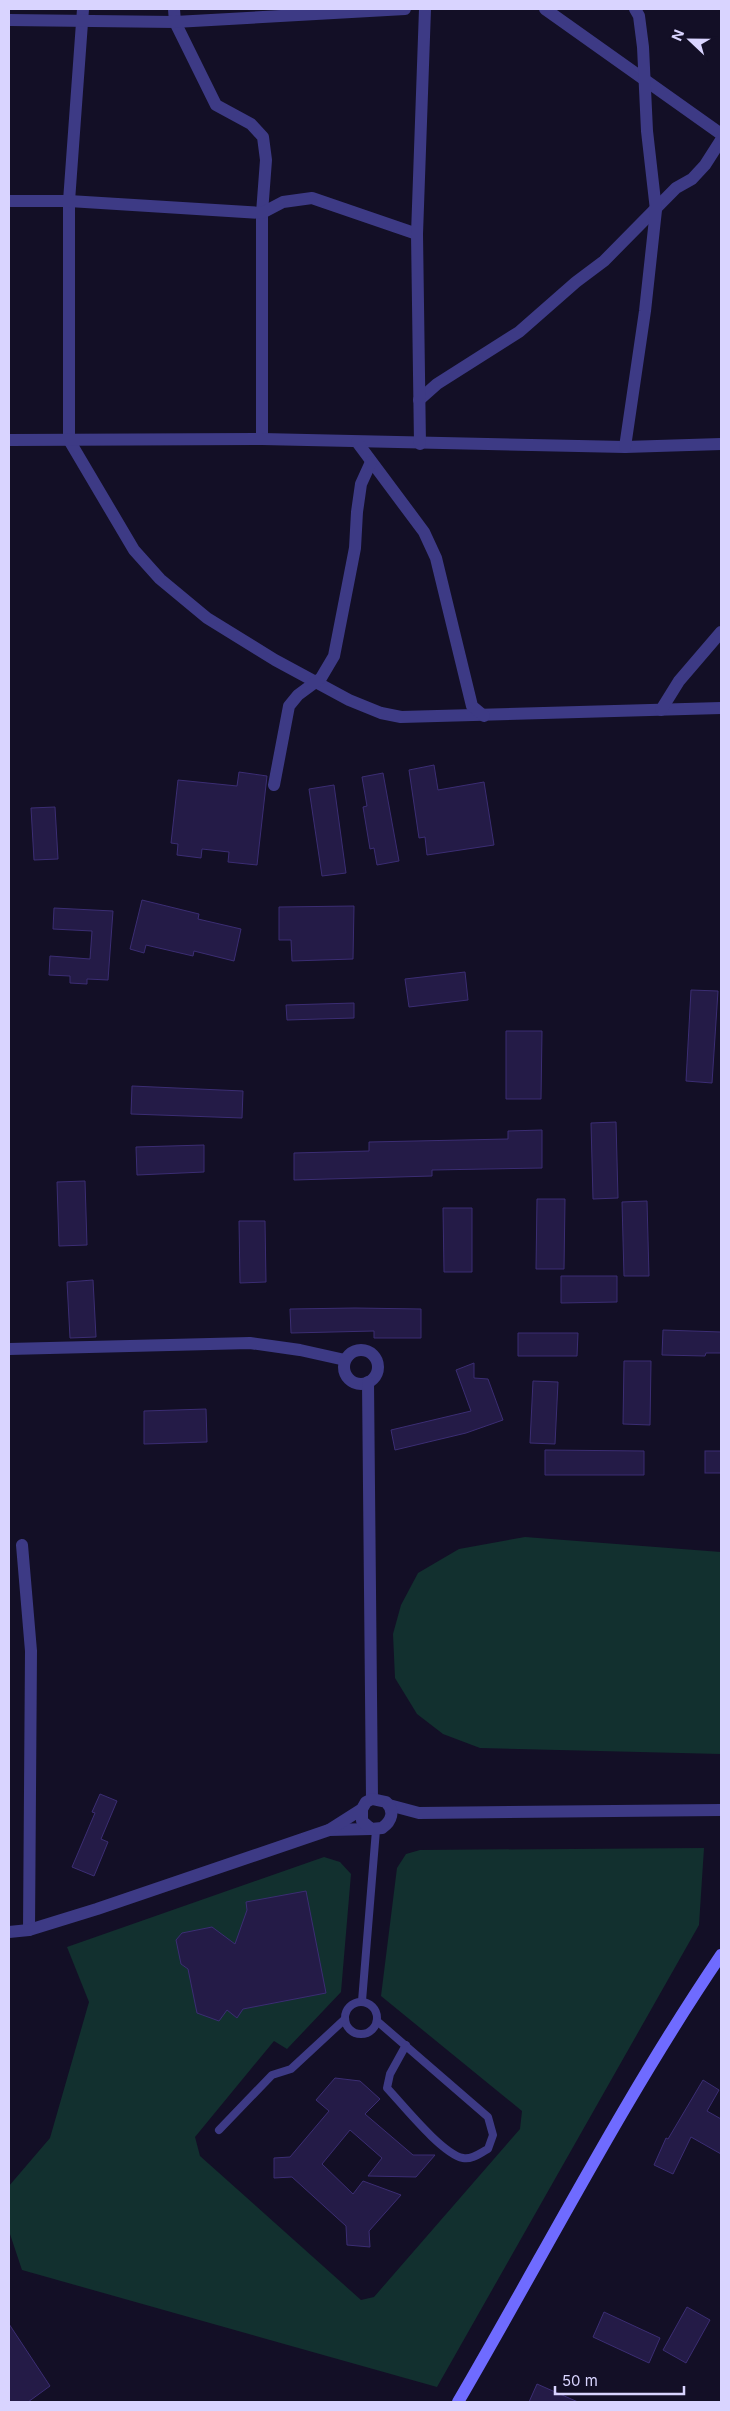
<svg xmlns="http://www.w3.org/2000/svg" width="730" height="2411" font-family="Inter,sans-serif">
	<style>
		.green { fill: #12302f }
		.building { fill: #241b47; stroke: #3b2d73 }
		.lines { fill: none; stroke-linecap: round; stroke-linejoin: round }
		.lane { stroke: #3d3a85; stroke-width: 8 }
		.street { stroke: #3d3a85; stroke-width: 12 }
		.secondary { stroke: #6f6bff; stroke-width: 12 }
	</style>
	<rect width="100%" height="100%" fill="#130f26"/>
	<g class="green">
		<path d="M525,1537L721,1552V1754L480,1748L443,1734L417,1714L395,1678L393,1634L401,1605L418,1573L459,1549Z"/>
		<path d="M704,1848L699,1925L437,2387L22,2270L9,2231V2186L50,2138L89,2002L67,1947L324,1857L340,1862L351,1874L341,1992L287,2049L274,2041L195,2137L200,2156L361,2300L374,2297L520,2129L522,2111L381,1996L397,1868L406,1854L420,1850Z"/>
	</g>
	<g class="building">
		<path d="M434,765L438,790L484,782L494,845L427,855L425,837L419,838L409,770Z"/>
		<path d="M239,772L267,776L257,865L228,862L229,852L202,849L201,858L177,855L178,844L171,843L178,780L237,786Z"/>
		<path d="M383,773L399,861L377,865L374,848L370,849L363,807L367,806L362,777Z"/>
		<path d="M334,785L346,873L322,876L309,789Z"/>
		<path d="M55,807L58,859L34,860L31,808Z"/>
		<path d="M142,900L199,914L198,919L241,929L234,961L194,951L193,956L146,945L144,953L130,949Z"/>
		<path d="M354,906L353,959L292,961L291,940H279V907Z"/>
		<path d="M54,908L113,911L108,980L87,979V984L70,983V976L49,975L50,956L90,959L92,931L53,929Z"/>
		<path d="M465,972L468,1000L409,1007L405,979Z"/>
		<path d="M691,990L718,991L712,1083L686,1081Z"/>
		<path d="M354,1003V1018L287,1020L286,1005Z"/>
		<path d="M506,1031H542L541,1099H506Z"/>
		<path d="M132,1086L243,1091L242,1118L131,1114Z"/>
		<path d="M616,1122L618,1198L593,1199L591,1123Z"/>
		<path d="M542,1130V1168L432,1170V1176L294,1180V1153L369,1151V1142L508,1139V1131Z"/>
		<path d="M204,1145V1172L137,1175L136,1147Z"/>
		<path d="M85,1181L87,1245L59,1246L57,1182Z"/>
		<path d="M537,1199H565L564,1269H536Z"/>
		<path d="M647,1201L649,1276H624L622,1202Z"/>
		<path d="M443,1208H472V1272H444Z"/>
		<path d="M239,1221H265L266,1282L240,1283Z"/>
		<path d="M561,1276H617V1302L561,1303Z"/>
		<path d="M93,1280L96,1337L70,1338L67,1282Z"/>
		<path d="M355,1308L421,1309V1338H374V1331L291,1333L290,1309Z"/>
		<path d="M663,1330L721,1332V1353H706L705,1356L662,1355Z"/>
		<path d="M518,1333H578L577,1356H518Z"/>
		<path d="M624,1361H651L650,1425L623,1424Z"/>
		<path d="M474,1363V1378L488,1379L503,1420L466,1433L395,1450L391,1430L471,1411L456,1370Z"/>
		<path d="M533,1381L558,1382L555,1444L530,1443Z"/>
		<path d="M206,1409L207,1442L144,1444V1411Z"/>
		<path d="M545,1450L644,1451V1475H545Z"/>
		<rect x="705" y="1451" width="16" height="22"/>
		<path d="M100,1794L117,1801L101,1839L108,1842L94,1876L72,1867L95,1813L92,1812Z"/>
		<path d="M306,1891L326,1993L243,2009L237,2018L227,2010L219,2021L197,2013L188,1969L181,1964L176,1940L182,1933L212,1927L235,1944L247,1910L246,1902Z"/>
		<path d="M335,2078L360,2081L380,2099L365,2114L413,2155H435L416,2177L368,2176L382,2158L350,2130L322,2164L353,2194L363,2181L401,2195L369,2231L370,2247L347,2245L346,2226L292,2177L274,2178V2158L290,2157L329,2111L316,2100Z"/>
		<path d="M703,2080L719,2090L707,2111L721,2119V2154L691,2137L673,2174L654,2165L666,2138L668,2139Z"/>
		<path d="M687,2307L710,2320L686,2363L663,2350Z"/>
		<path d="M604,2312L660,2338L649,2363L593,2337Z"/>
		<path d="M9,2324L50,2386L28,2402H9Z"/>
		<path d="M537,2384L578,2402H529Z"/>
	</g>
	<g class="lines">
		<g class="lane">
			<path d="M362,2001L376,1830"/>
			<circle cx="361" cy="2018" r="16"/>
			<path d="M377,2021L488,2117L493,2135L488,2149C480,2153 472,2160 463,2158C442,2154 403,2105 387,2088L390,2074L406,2045"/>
			<path d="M219,2130L272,2075L291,2069L345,2019"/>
		</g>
		<g class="street">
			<path d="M83,9L69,201V440L134,550L160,579L207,618L275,660L349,700L381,713L401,717L721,708"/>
			<path d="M174,9L175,22L216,105L251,124L263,137L266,160L262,213V439"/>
			<path d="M545,9L721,134"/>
			<path d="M9,20L175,22L405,9"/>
			<path d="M9,201H69L262,213L283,202L312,198L417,234"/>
			<path d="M419,400L437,384L519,332L576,282L604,261L676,188L692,179L705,165L721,140"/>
			<path d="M9,440L262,439L625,447L721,444"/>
			<path d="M357,442L424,532L436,558L472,706L484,716"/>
			<path d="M420,444L417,234L425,9"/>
			<path d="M625,447L645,311L656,210L647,131L643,47L639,16L635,9"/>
			<path d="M661,710L679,681L721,632"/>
			<path d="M274,785L289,706L298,695L321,678L334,656L355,548L357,512L361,484L371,462"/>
			<path d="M9,1349L250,1343L300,1350L345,1360"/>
			<circle cx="361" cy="1367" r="17"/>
			<path d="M368,1382L372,1799"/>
			<path d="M22,1545L31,1651L29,1930"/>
			<path d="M389,1805L419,1813L721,1810"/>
			<path d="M329,1830L371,1829"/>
			<path d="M9,1932L29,1930L97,1909L329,1830L362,1809L366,1802L372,1799L386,1802C395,1811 392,1821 382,1828L371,1829L362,1821V1809"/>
		</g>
		<path class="secondary" d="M458,2402C545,2253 624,2098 721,1955"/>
	</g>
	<rect width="730" height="2411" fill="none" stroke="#d9d4ff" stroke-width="20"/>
	<g transform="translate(690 40) rotate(292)" stroke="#130f26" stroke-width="4" paint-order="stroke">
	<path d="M0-4L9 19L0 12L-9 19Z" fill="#d9d4ff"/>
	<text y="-8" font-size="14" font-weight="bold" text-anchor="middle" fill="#d9d4ff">N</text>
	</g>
	<path d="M555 2386v8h129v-8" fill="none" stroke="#d9d4ff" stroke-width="2.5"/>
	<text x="562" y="2386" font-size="15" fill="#d9d4ff" stroke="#130f26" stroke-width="4" paint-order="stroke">50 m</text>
</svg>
